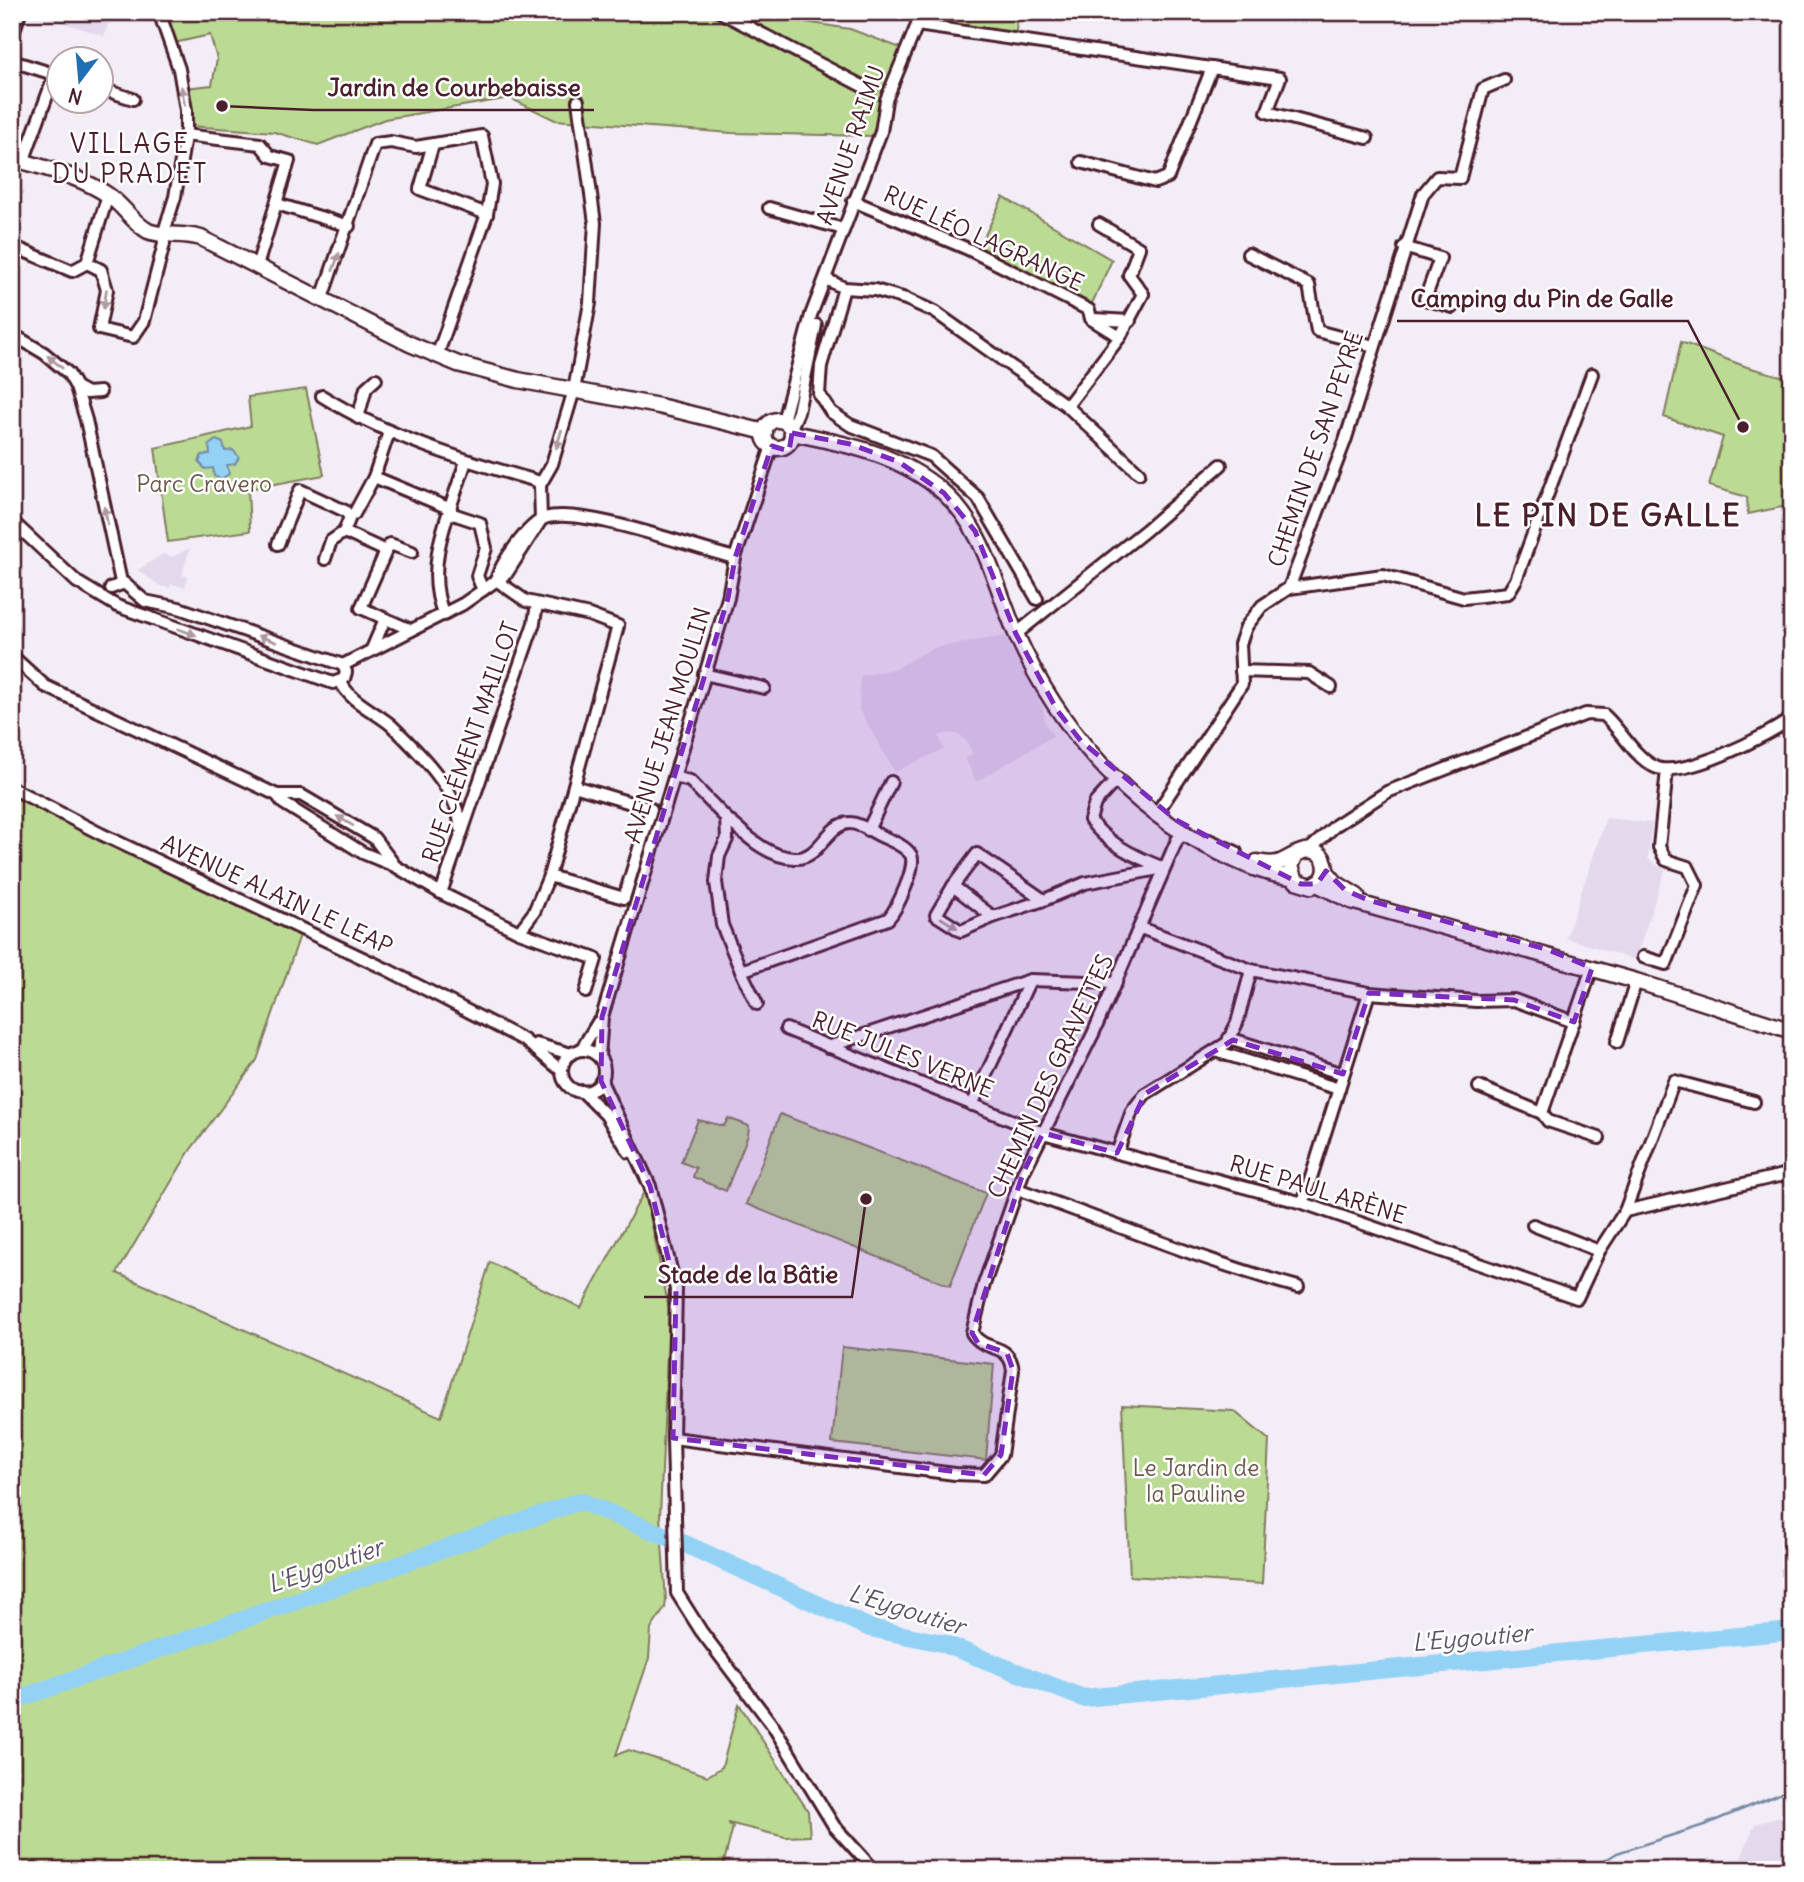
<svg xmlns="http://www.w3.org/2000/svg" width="1804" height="1882" font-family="Delius,sans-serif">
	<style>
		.built { fill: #e4d8ed }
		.green { fill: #bbda93; stroke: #827c5f; stroke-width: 2 }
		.water { fill: #94d2f5; stroke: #768aa4; stroke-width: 2 }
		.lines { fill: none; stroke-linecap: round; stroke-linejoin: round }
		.stream { stroke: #768aa4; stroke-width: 2.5 }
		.river { stroke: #94d2f5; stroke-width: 18 }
		.minor-casing { stroke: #4a1f2b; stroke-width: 16 }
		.major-casing { stroke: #4a1f2b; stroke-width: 19 }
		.minor { stroke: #fff; stroke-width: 10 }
		.major { stroke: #fff; stroke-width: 14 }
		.oneway { fill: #ae9aa0 }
		.marked { fill: #7b2cbf; fill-opacity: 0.2; stroke: #7b2cbf; stroke-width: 5; stroke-dasharray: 14 9; stroke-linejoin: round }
		.labels { text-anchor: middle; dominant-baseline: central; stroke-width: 5; stroke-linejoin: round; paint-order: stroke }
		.street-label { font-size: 23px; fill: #4a1f2b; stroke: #fff }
		.park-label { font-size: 23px; fill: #6c574a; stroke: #fff }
		.water-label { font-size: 24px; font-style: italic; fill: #605568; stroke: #fff }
		.quarter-label { font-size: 26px; letter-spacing: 2px; fill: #4a1f2b; stroke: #fff }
		.district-label { font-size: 30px; font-weight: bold; letter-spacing: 2px; fill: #4a1f2b; stroke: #fff }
		.leader { fill: none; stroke: #4a1f2b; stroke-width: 2.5 }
		.callout-dot { fill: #4a1f2b; stroke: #fff; stroke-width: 2.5 }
		.callout-label { font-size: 24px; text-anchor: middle; font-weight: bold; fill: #4a1f2b; stroke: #fff; stroke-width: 5; stroke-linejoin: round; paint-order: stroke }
	</style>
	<rect width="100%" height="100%" fill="#f3edf7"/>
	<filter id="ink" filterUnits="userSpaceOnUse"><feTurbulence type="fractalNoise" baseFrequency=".0143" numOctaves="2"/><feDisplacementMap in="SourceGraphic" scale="14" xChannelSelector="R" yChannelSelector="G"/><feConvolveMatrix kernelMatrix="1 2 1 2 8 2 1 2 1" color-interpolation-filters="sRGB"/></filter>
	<g filter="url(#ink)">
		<g class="built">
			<path d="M31,12H112L104,36Z"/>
			<path d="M190,548L182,575L188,577L185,587L188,588L171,584L170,588L160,586L138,570L163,554L172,557Z"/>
			<path d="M1005,636L1043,708L1045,722L1053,736L976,782L965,758L972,754L968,743L960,735L949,733L939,736L944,749L895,772L859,710L860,676L897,668L932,648Z"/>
			<path d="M1606,818L1652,823L1648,859L1665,870L1635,960L1566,938Z"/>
			<path d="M1792,1814V1870H1736L1755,1824Z"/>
		</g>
		<g class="green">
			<path d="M164,12H772L781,18L850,29L901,48L872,136L732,133L555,120L510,98L385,119L318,145L274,132L189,126L185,88L212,85L217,59L210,35L174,43Z"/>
			<path d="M924,12H1017L1016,35L923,21Z"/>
			<path d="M1003,197L1112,260L1089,310L979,248Z"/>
			<path d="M1681,342L1747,367L1792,379V505L1748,514L1747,497L1709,486L1723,437L1664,417Z"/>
			<path d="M306,389L324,475L248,489L250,531L168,542L155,448L251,426L248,397Z"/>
			<path d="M12,796L300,935L257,1060L189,1152L117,1273L441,1417L490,1262L581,1308L645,1190L669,1309L660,1516L666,1600L665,1608L651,1629L649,1658L616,1755L629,1750L708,1776L722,1767L739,1704L808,1811L810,1836L785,1837L728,1823L733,1827L722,1870H12Z"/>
			<path d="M780,1114L986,1193L950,1286L746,1204Z"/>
			<path d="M728,1118L749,1126L748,1135L726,1191L693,1177L696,1168L681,1162L698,1120L724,1126Z"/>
			<path d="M842,1347L994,1364L986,1460L832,1443Z"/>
			<path d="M1122,1405L1234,1411L1269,1440L1262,1584L1130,1576Z"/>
		</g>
		<path class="water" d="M216,440L223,443L225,451L233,450L239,457L235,464L227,465L229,474L221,479L214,476L213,468L205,469L199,462L202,455L210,454L209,445Z"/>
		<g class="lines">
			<path class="stream" d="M1590,1870L1617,1853L1704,1825L1792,1789"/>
			<path class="river" d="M12,1701L580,1501L685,1544L870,1628L942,1643L1083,1698L1792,1631"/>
			<defs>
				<g id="minor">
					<path d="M720,12L870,90"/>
					<path d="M917,25L1280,78L1267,112L1367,138"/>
					<path d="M12,37L20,12"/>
					<path d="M12,61L60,76"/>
					<path d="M102,89L133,99"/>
					<path d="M185,135L260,144L270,156L289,161L257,266"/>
					<path d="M433,144L420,189L487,214"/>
					<path d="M23,162L55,74"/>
					<path d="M1081,162L1155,182L1168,177L1212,68"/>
					<path d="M108,195L87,263L101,270L107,290L99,329L133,337L144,321L164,244L163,235L175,197L186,130V110L179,69L159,12"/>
					<path d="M853,201L968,249L1089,310L1091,319L1120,337"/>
					<path d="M277,204L349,226"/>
					<path d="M769,208L843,229"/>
					<path d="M12,246L72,271L87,263"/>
					<path d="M1404,247L1440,258L1425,299L1453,307"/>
					<path d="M1248,254L1309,285L1317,331L1374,346"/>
					<path d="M826,279L844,288L875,290L906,299L935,312L1067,406L1139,473"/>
					<path d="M844,288L821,366L819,394L831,412L850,425L931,456L978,498L1037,599"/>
					<path d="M322,298L375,144L391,142L416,147L482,136L492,184L487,214L437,356"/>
					<path d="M1094,319L1130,321"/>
					<path d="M12,334L44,353L68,373L76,387L86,420L121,582"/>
					<path d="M76,387L87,393L100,392"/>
					<path d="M322,396C388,437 462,460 537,481L540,485"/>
					<path d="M1067,406L1120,337L1143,294L1129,275L1139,248L1099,224"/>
					<path d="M358,418L366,388L376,379"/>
					<path d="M783,421L811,315L881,132L886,100L917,25L918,12"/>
					<path d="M791,428L798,412L816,325"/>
					<path d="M374,477L451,509"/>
					<path d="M450,513L480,523L486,548L477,576L483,590"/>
					<path d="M354,514L374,477L389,432"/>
					<path d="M12,521L77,582L117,606L333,683L344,679L346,672L343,665"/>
					<path d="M278,544L300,490L345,511L350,517L344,532"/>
					<path d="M386,551L390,544L412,552"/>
					<path d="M325,559L331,541L344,532L386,551L361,608L411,630"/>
					<path d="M496,580L526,601L589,615L618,626L549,876L534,912L519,932"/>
					<path d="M496,580C501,563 528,524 545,518C582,506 694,548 735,558"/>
					<path d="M111,588L124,583L145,601L179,608L343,665"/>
					<path d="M1289,588L1383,575L1464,598L1508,593L1516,580L1592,374"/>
					<path d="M444,615C422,565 451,509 466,461"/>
					<path d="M1016,634L1146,530L1221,465"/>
					<path d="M372,649L385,619"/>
					<path d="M12,656L45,686L277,795L283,803L363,853L395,866L441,893L519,932L596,959L586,992"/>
					<path d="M343,665L463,604L507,573L541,520L540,485L552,464L574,390L590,303L595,223L578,101"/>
					<path d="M1241,671L1309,673L1331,687"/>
					<path d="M704,674L764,688"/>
					<path d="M341,682C349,701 376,712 391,725C416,749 460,792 460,827"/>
					<path d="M674,777L690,781L726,818"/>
					<path d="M12,788L101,834L388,970L524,1040L562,1071"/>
					<path d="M277,795H301L374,838L393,863"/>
					<path d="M1160,808L1242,684L1240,644L1246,627L1262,606L1289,588L1345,441L1423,194L1437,177L1460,178L1483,89L1504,80"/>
					<path d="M726,818C746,835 767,857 794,858C821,860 826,823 850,823C859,823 871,831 879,835C889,840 905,845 911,855C917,867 897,909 888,919L741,971L722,925L716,882L719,856L727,839Z"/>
					<path d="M868,830L891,782"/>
					<path d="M1209,840L1236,852"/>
					<path d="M1309,850L1336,825L1387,792L1586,714L1604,715C1621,730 1633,755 1653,766C1679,782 1769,735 1792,718"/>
					<path d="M549,876L624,898L651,809L574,786"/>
					<path d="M953,886L936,915L961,931L993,917"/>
					<path d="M441,893L534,623L537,604"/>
					<path d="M1044,900L993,917L953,886L977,854L1044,900L1085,883L1164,868C1137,858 1107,844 1090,820L1095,803L1117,779"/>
					<path d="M1141,928L1251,970L1369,993L1476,1001L1514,1000L1574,1022"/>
					<path d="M1643,957L1666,964L1697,885L1688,867L1666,860L1659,847L1667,770"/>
					<path d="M741,971L757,1004"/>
					<path d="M786,1029L1043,1133L1303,1203L1577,1298L1599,1251L1625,1211L1674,1081L1754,1102"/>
					<path d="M1229,1038L1343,1074"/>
					<path d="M1617,1042L1636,981"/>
					<path d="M536,1044L571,1054"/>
					<path d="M828,1047L1030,980L1116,983"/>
					<path d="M581,1050L598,1022"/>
					<circle cx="583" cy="1071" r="21"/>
					<path d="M1215,1051L1339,1089"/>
					<path d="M599,1057L602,1017L728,598L735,558L772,446"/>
					<path d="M601,1081L650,1186L676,1289L673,1438L677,1593L701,1631L773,1726L834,1826L874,1870"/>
					<path d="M1479,1087L1542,1113L1592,968"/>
					<path d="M582,1091L606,1115L629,1152"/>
					<path d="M972,1105L1030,980"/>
					<path d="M1542,1113L1548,1121L1599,1138"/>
					<path d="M1117,1153L1132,1111L1145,1094L1227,1043L1237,1023L1251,970"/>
					<path d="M1017,1189C1110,1222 1203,1261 1298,1287"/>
					<path d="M1303,1203L1369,993"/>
					<path d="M1625,1211L1792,1173"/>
					<path d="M1533,1225L1599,1251"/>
					<path d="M673,1438L955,1474L984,1475L1001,1455L1013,1370C1009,1341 986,1354 972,1333L984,1284L1023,1173L1093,1034L1177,840L1187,832"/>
				</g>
				<g id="major">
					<path d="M12,158C44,168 80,176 108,195C123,205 133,223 148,231C161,237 182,232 201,238L410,344L458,364L518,380L659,406L765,432"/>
					<circle cx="778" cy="434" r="14"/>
					<path d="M792,433C847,444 899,454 943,492C985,529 995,586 1017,636C1058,727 1127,808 1218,852C1242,864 1266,875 1293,877"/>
					<path d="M1257,862C1285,868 1284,856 1305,851C1323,847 1331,867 1322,880L1312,886L1296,881L1291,866L1295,857"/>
					<path d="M1326,871L1336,883L1357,896"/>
					<path d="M1317,884L1351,901L1636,981L1792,1031"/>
				</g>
			</defs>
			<use href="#minor" class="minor-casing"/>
			<use href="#major" class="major-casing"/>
			<use href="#minor" class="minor"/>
			<use href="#major" class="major"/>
		</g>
		<defs><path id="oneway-solid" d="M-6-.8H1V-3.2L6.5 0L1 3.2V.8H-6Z" transform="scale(1.75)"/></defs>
		<g class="oneway">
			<use href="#oneway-solid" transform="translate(183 96) rotate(-100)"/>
			<use href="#oneway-solid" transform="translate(336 262) rotate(-70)"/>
			<use href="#oneway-solid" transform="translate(105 299) rotate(99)"/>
			<use href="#oneway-solid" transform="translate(55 362) rotate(-140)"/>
			<use href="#oneway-solid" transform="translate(559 439) rotate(106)"/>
			<use href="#oneway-solid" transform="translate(106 516) rotate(-101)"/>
			<use href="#oneway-solid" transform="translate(187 632) rotate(19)"/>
			<use href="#oneway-solid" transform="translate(267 639) rotate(-160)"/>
			<use href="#oneway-solid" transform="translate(345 821) rotate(-149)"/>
			<use href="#oneway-solid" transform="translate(949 923) rotate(32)"/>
		</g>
	</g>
	<path class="marked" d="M792,433L850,444L899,462L944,493L975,531L1016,634L1057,710L1081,741L1176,820L1301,884H1317L1326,871L1345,890L1368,900L1549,950L1592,968L1574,1022L1514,1000L1369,993L1343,1074L1233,1040L1145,1094L1117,1153L1043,1133L1023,1173L972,1333L978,1343L1007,1353L1013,1370L1001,1455L984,1475L673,1438L676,1289L650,1186L601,1081L602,1017L728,598L735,558L770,451L772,446L789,451Z"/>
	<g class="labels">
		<g class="street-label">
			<text transform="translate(850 145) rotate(-71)">AVENUE RAIMU</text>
			<text transform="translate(984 238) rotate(25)">RUE LÉO LAGRANGE</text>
			<text transform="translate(1315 449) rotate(-71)">CHEMIN DE SAN PEYRE</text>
			<text transform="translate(667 725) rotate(-73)">AVENUE JEAN MOULIN</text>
			<text transform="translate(470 742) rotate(-71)">RUE CLÉMENT MAILLOT</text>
			<text transform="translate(277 894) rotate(25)">AVENUE ALAIN LE LEAP</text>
			<text transform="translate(903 1054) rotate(22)">RUE JULES VERNE</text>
			<text transform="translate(1050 1076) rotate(-65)">CHEMIN DES GRAVETTES</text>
			<text transform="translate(1318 1189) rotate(17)">RUE PAUL ARÈNE</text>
		</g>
		<g class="park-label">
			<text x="204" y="483">Parc Cravero</text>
			<text x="1196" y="1467">Le Jardin de<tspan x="1196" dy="26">la Pauline</tspan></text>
		</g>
		<g class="water-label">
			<text transform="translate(325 1565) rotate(-19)">L'Eygoutier</text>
			<text transform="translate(907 1609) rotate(17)">L'Eygoutier</text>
			<text transform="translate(1472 1637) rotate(-5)">L'Eygoutier</text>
		</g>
		<g class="quarter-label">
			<text x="130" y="143">VILLAGE<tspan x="130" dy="30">DU PRADET</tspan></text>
		</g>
		<g class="district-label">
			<text x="1608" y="515">LE PIN DE GALLE</text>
		</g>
	</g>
	<path class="leader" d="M222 106L313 110H594M1743 427L1688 321H1397M866 1199L852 1297H644"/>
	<g class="callout-dot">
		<circle cx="222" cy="106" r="7"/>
		<circle cx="1743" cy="427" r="7"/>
		<circle cx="866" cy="1199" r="7"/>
	</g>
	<g class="callout-label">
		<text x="454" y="96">Jardin de Courbebaisse</text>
		<text x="1542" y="307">Camping du Pin de Galle</text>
		<text x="748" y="1283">Stade de la Bâtie</text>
	</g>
	<rect width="1804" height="1882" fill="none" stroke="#fff" stroke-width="42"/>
	<rect x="21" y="21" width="1762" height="1840" fill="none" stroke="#4a1f2b" stroke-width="2.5" filter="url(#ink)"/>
	<g transform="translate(80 80) rotate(196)"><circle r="33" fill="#ffffff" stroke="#b7a5aa" stroke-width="2"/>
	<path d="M0-5L12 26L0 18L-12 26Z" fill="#1f6fb2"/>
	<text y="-10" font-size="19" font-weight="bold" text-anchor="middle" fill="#4a1f2b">N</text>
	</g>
</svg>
